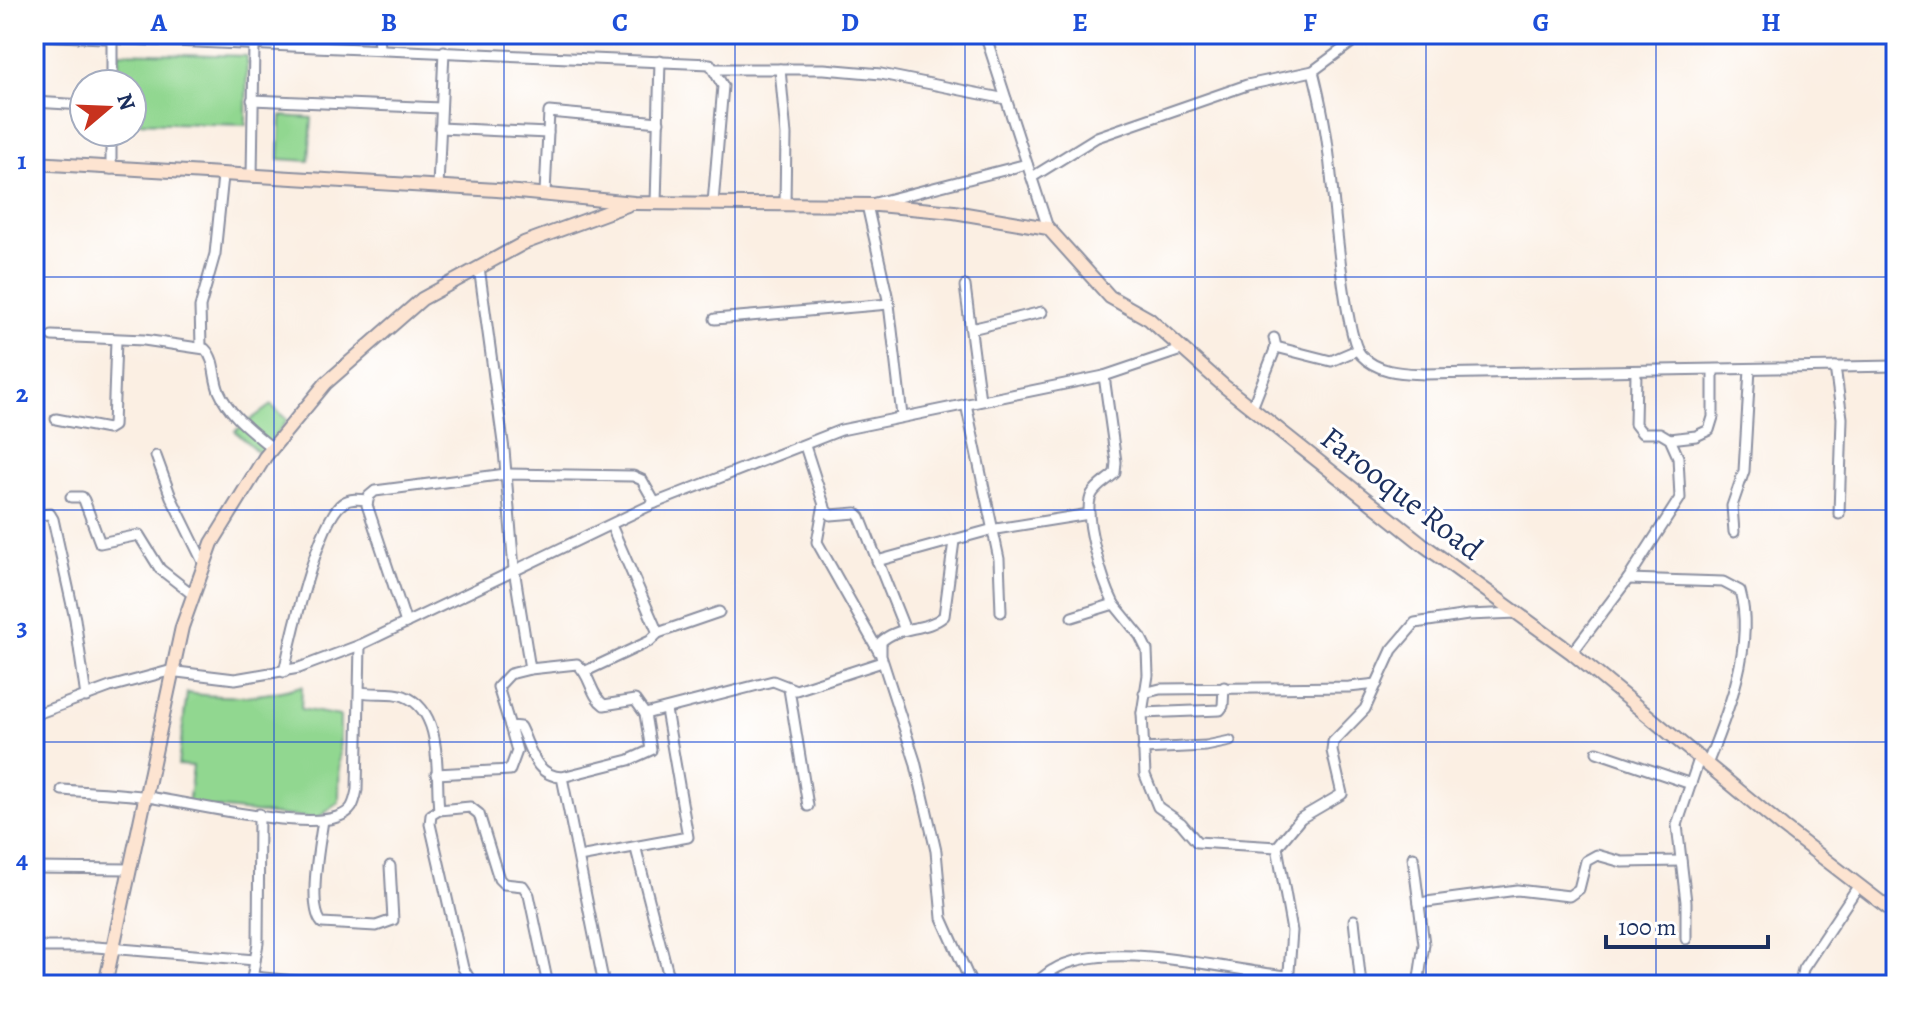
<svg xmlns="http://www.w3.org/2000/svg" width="1930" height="1019" font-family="Alegreya,serif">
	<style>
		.green { fill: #91d790; stroke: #568377; stroke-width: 2 }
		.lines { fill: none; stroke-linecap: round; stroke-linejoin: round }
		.street-casing { stroke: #8b8fa0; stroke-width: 13 }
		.secondary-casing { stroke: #8b8fa0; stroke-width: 16 }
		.street { stroke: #fff; stroke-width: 9 }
		.secondary { stroke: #fde4d1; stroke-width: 12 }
		.grid { fill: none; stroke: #1d4ed8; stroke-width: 2; stroke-opacity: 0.55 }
		.labels { text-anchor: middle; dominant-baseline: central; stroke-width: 6; stroke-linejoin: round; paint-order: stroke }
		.street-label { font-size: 32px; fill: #1b2f5e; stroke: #fff }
		.neatline { fill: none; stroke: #1d4ed8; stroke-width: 3 }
		.grid-label { font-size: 26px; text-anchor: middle; font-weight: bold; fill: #1d4ed8 }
	</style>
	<rect width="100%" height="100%" fill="#fff"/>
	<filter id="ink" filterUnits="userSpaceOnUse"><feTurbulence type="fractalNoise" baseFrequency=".0125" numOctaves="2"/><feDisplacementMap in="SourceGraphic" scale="16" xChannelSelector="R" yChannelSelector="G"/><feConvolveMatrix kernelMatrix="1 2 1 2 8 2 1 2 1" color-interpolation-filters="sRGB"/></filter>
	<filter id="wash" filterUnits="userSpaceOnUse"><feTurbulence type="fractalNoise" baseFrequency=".006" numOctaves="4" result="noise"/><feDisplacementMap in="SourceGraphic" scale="32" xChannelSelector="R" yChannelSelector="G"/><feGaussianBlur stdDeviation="1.8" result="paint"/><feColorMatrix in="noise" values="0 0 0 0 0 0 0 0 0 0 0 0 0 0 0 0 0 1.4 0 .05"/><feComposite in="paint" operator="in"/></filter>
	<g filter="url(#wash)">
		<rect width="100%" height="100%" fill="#fbefe3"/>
		<g class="green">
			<path d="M119,52L247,56L246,125L132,122V84H118Z"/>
			<path d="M281,116L312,118L309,161L279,159Z"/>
			<path d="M271,405L287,420L262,456L235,431Z"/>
			<path d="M302,686L301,709L340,716L339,802L317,819L188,805L193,766L178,765L187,693C229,699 262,697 302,686Z"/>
		</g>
	</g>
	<g filter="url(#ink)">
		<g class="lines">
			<defs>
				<g id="street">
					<path d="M378,34L379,48"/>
					<path d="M985,34L1048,228"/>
					<path d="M34,35L710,64L723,86L713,203"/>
					<path d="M716,69H824L881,74L1006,99"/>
					<path d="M780,69L786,135L785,204"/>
					<path d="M1313,71C1320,99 1326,127 1329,156C1333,189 1344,337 1361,355C1378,373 1402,373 1424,374L1896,366"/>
					<path d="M112,84V38"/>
					<path d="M252,100L441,108"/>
					<path d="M34,102L84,105"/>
					<path d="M440,128L548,133"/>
					<path d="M111,169V132"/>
					<path d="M1034,176L1097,137L1247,85L1313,71L1363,34"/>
					<path d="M252,177L254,45"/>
					<path d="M438,187L444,51"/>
					<path d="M545,193L549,112L659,122"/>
					<path d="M656,203L660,61"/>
					<path d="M479,267L504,450L514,569L530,669L577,664C591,675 590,695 604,705L635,700L645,714L773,681L796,690L882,662"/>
					<path d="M965,286L980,400"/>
					<path d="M715,319L889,304"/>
					<path d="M971,329L1042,312"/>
					<path d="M52,336L144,340L205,349C216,360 213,377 219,391C230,416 252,431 272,448"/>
					<path d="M201,346L200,307L215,254L223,176"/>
					<path d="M1276,347L1331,361L1357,350"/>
					<path d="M1835,367L1842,418L1839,514"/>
					<path d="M966,404L999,559L1001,612"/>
					<path d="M1252,408L1276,347L1274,338"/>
					<path d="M902,416L889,304L867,205L1027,164"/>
					<path d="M56,419L108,429L113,426L116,340"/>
					<path d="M1670,439L1696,436L1709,430L1713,417V370"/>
					<path d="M805,446L826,511L831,515L856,513L860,517L905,630"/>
					<path d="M156,456L171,497L203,562"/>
					<path d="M71,497H82L84,500L100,543L139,535L160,569L192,594"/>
					<path d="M824,504L817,542L879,652"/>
					<path d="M34,515L50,514L53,519L75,619L86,697"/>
					<path d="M1734,532L1732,506L1744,471L1750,369"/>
					<path d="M954,541L944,616C926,632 898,625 881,642V656L915,761L936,851L942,918L972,985"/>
					<path d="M877,561L990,530L1089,514"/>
					<path d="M1628,579L1723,582L1740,591C1755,645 1728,712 1708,762"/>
					<path d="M1114,604L1140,636L1147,650L1148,675L1142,713L1145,775L1158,807L1181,823L1197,842L1277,847"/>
					<path d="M1072,617L1114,604C1104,584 1081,514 1092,494C1097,485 1108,480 1115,473L1116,462L1104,376"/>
					<path d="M406,623L367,505L369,496L375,491L506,474L633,476L642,480L655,503"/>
					<path d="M658,633L719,612"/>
					<path d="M1572,653L1628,579L1680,498L1678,457L1670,439L1660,433H1642L1635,424L1636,372"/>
					<path d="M530,669L510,674L498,687L510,726L520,727C531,749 535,776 562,777L604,985"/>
					<path d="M586,671L650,641L658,633L611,525"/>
					<path d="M284,672C291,639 318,520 343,503C350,498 359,499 367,500"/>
					<path d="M789,689L808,806"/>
					<path d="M361,692C374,695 391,691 404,696C445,712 435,775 439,810"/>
					<path d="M1144,693L1160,689L1349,687L1377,684"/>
					<path d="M1142,713L1220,710L1223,706L1224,687"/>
					<path d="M34,715L110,687L169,671L235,679L299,668L360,645L655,503L841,430L1104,376L1181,350"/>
					<path d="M1143,749L1206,746L1230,741"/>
					<path d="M1597,752L1691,784"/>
					<path d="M436,774L510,770L517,751L510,726"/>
					<path d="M562,777L629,760L651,750L645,714"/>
					<path d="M62,790C90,792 120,793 148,797C190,803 300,830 337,817C352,812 354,805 357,790L360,645"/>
					<path d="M323,820C320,842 307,907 322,923L376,926L393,920L390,866"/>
					<path d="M636,849L671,985"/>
					<path d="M579,857L688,837L666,710"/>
					<path d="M1413,857L1424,944L1418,985"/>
					<path d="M34,868L130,869"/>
					<path d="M1419,903L1517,890L1569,896L1579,889L1586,861L1597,855L1622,862L1681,861"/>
					<path d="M1354,920L1361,985"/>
					<path d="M1686,939V902L1677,825L1700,756"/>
					<path d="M34,947H96L255,960"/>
					<path d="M254,977L335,985"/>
					<path d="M469,978L463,968L430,824L431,815L439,810L470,807L479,814L499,879L504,884L523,886L529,895L548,985"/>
					<path d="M251,985L258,943L259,814"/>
					<path d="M1033,985C1040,980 1046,974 1053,970C1107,937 1228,971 1288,976"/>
					<path d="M1288,985L1292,931L1277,847L1301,818L1342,794L1332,751L1333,742L1365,709L1392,650L1415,623L1468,615L1518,613"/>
					<path d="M1800,985L1803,969L1859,885"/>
				</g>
				<g id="secondary">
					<path d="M34,163L497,190L634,203L877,205L954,212L1048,228L1110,297L1149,319L1224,386L1425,546L1572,653L1783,827L1896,914"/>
					<path d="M105,985L182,627L212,543L265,457L326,383L422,299L524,243L627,205"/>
				</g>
			</defs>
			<use href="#street" class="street-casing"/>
			<use href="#secondary" class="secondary-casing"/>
			<use href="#street" class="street"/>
			<use href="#secondary" class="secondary"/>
		</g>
	</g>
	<path class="grid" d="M274,34V985M504,34V985M735,34V985M965,34V985M1195,34V985M1426,34V985M1656,34V985M34,277H1896M34,510H1896M34,742H1896"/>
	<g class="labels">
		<g class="street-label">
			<text transform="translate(1402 493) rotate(38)">Farooque Road</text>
		</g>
	</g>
	<rect width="1930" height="1019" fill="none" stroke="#fff" stroke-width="88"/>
	<g transform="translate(108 108) rotate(71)"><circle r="38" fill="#ffffff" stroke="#a4acbf" stroke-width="2"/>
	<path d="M0-6L14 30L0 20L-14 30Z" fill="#c8321e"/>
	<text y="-12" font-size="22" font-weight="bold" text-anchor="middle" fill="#1b2f5e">N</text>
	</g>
	<path d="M1606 935v12h162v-12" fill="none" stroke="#1b2f5e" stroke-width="4"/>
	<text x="1618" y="935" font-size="24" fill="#1b2f5e" stroke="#ffffff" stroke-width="6" paint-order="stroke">100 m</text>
	<rect x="44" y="44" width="1842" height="931" class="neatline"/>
	<g class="grid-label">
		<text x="159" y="31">A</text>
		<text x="389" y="31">B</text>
		<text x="620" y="31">C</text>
		<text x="850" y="31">D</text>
		<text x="1080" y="31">E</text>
		<text x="1310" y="31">F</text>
		<text x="1541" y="31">G</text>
		<text x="1771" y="31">H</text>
		<text x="22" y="169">1</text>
		<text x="22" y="402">2</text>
		<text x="22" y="635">3</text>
		<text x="22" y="868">4</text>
	</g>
</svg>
